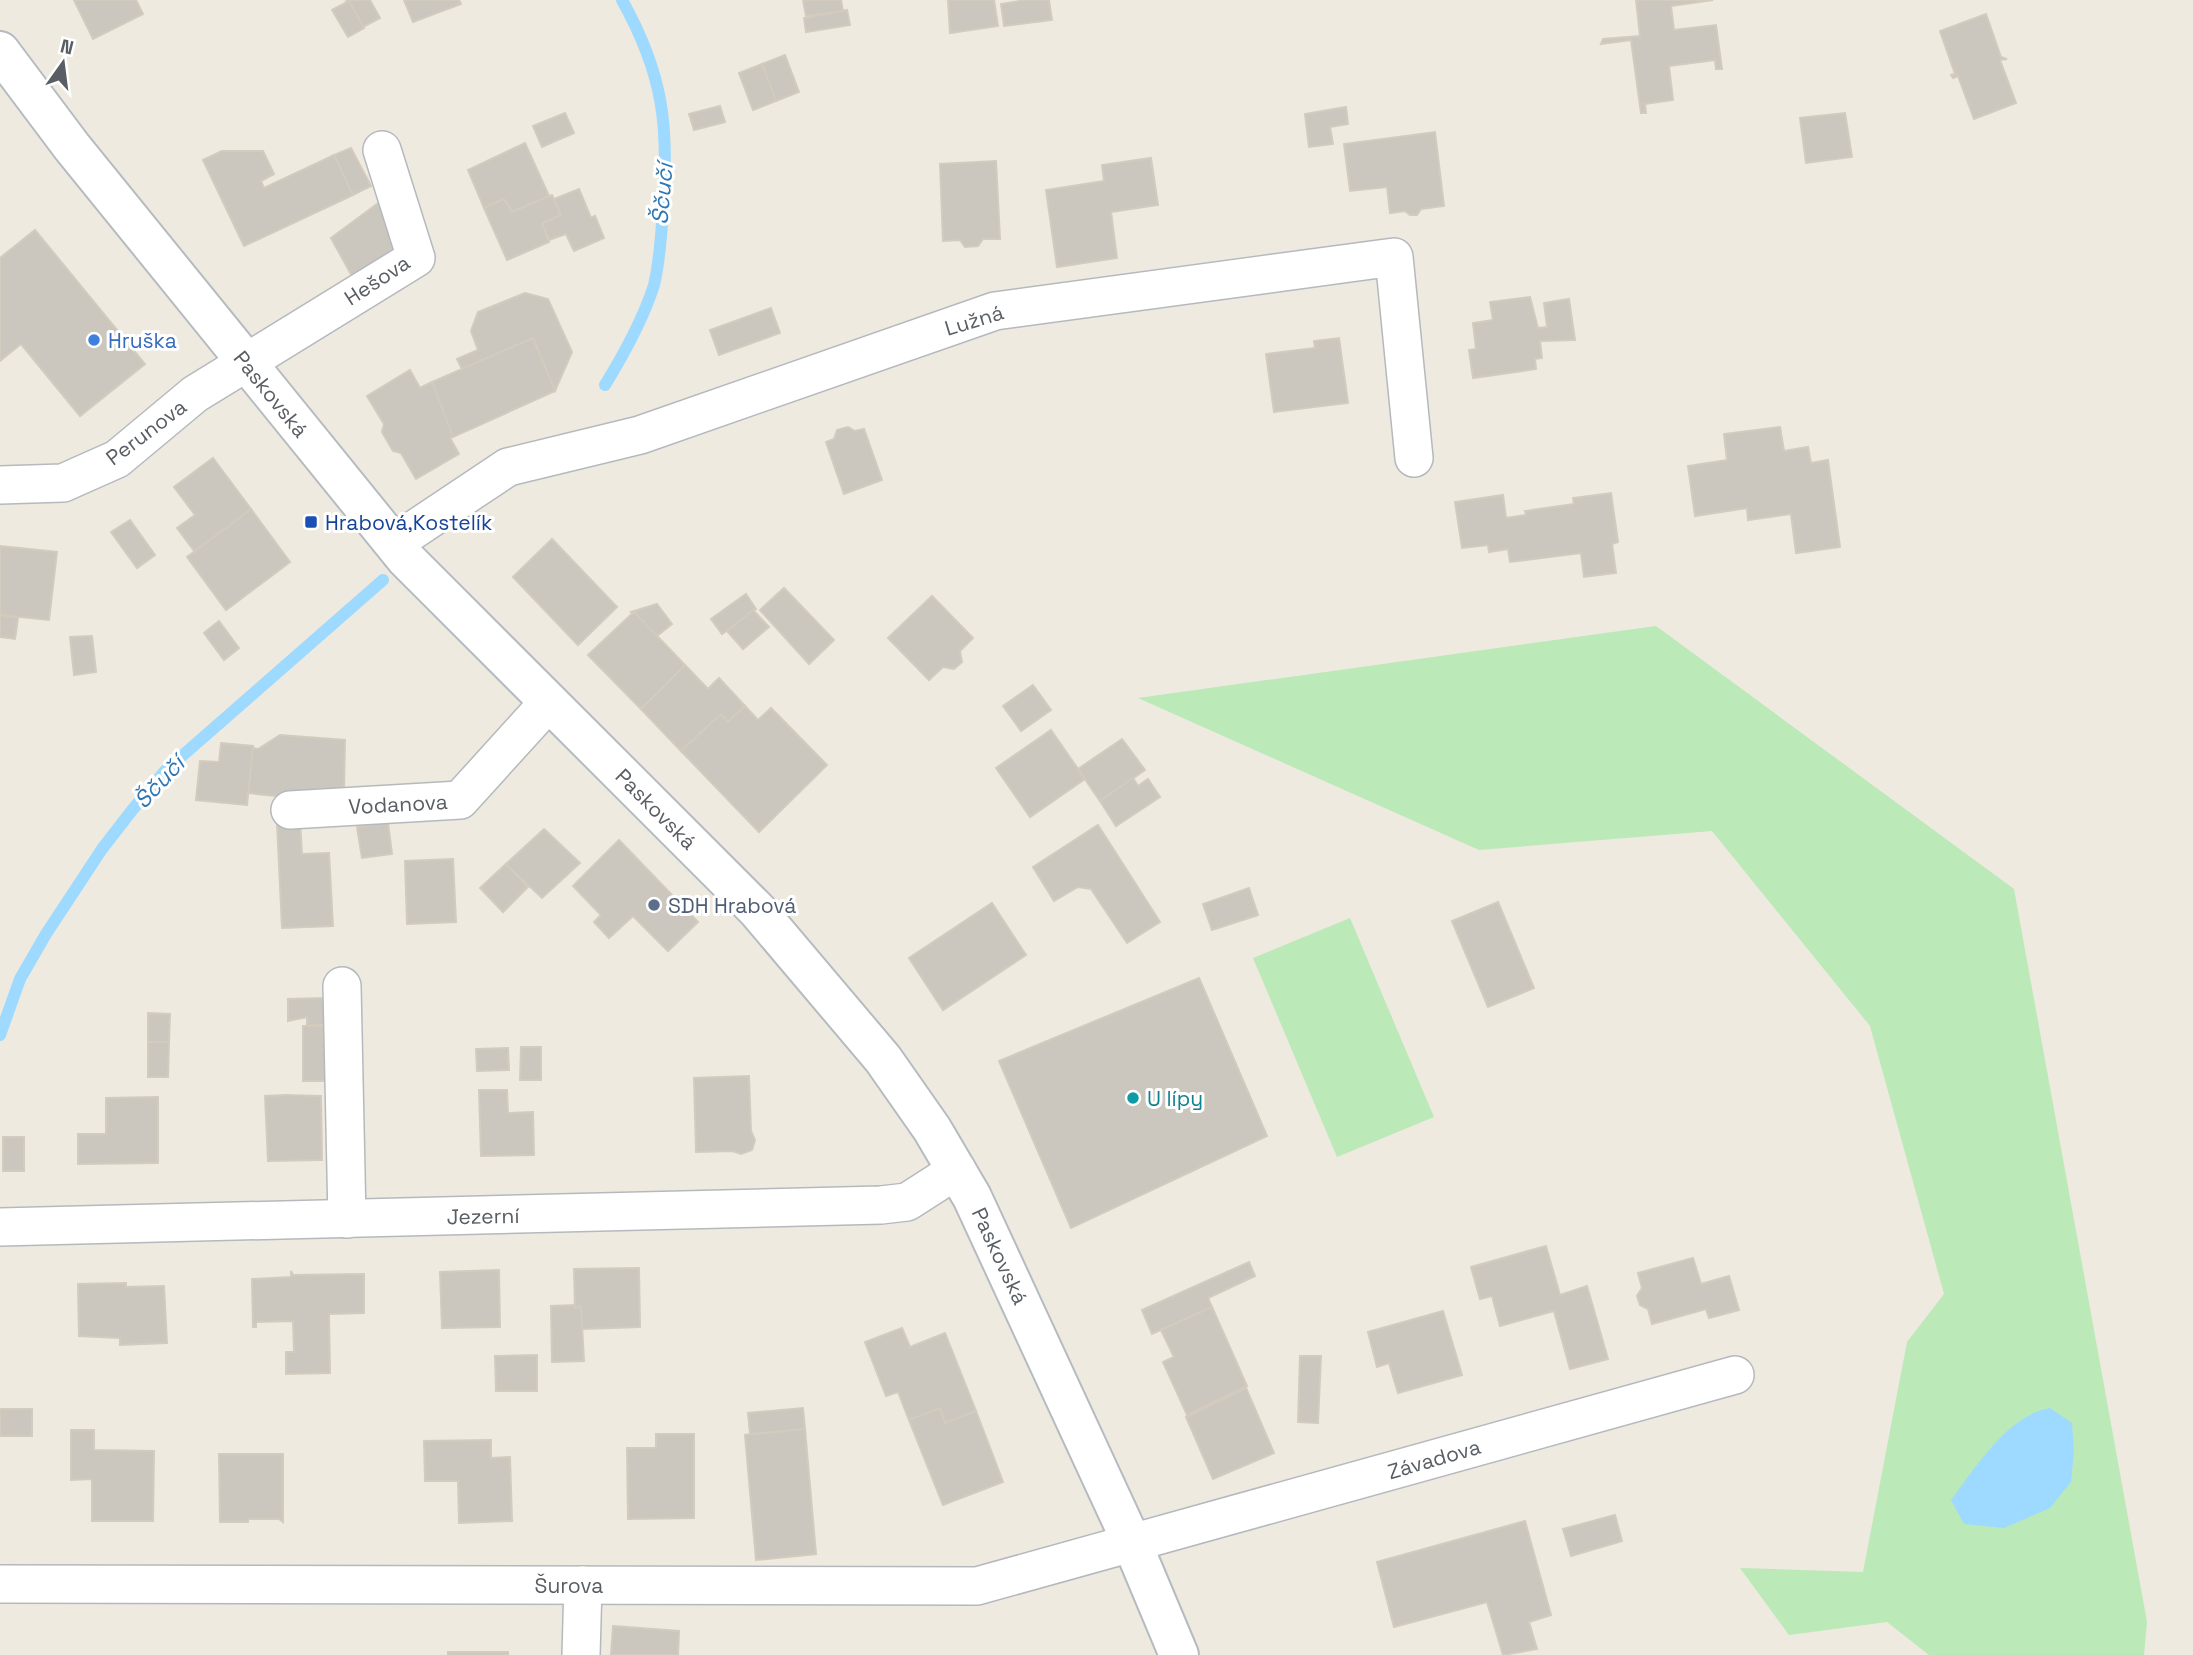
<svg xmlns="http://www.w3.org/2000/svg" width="2193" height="1655" font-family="'Space Grotesk',sans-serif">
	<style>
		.green { fill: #bbe9b8 }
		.water { fill: #9edaff }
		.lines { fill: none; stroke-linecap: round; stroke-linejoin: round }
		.stream { stroke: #9edaff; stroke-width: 12 }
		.building { fill: #cbc6be; stroke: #d3cbbd; stroke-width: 2 }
		.minor-casing { stroke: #b5b9be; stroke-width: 40 }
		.secondary-casing { stroke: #b6bbc0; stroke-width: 42 }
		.minor { stroke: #fff; stroke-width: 37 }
		.secondary { stroke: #fff; stroke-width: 38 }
		.shop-dot { fill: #3f7fe0; stroke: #fff; stroke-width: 2.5 }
		.transit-dot { fill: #1a4fb4; stroke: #fff; stroke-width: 2.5 }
		.service-dot { fill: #5c6f8a; stroke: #fff; stroke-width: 2.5 }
		.culture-dot { fill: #0f9aa8; stroke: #fff; stroke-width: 2.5 }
		.labels { text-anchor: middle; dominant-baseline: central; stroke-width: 6; stroke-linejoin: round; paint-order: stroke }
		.street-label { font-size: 21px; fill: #585e63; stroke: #fff }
		.shop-label { font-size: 21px; fill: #366cbe; stroke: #fff; text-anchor: start }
		.transit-label { font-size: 21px; fill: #164399; stroke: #fff; text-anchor: start }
		.service-label { font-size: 21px; fill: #4e5e75; stroke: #fff; text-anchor: start }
		.culture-label { font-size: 21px; fill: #0d838f; stroke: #fff; text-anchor: start }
		.water-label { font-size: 23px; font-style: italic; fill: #2f76b2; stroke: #fff }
	</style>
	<rect width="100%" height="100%" fill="#eeeadf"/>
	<g class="green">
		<path d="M1656,626L2014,889L2147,1622L2144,1655H1929L1887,1622L1789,1635L1740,1568L1863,1572L1907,1342L1944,1294L1870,1026L1712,831L1479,850L1138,698Z"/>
		<path d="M1350,918L1434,1117L1337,1157L1253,958Z"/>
	</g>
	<path class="water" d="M2050,1408L2072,1423L2074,1452L2071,1482L2050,1508L2004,1528L1964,1524L1951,1500C1976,1467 2008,1415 2050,1408Z"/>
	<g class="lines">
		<g class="stream">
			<path d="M605,385C624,354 643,320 654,285C660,261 661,235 663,210C669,127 664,75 622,0"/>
			<path d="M0,1035L20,979L46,934L102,849L133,809L166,770L383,580"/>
		</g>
	</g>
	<g class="building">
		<path d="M74,0H136L143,14L93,39Z"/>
		<path d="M349,0H370L380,18L363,27L349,1L345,2Z"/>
		<path d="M404,0H459L461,4L413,22Z"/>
		<path d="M803,0H841L843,11L806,16Z"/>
		<path d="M948,0H994L998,26L950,33Z"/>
		<path d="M1026,0H1049L1052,20L1004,26L1001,4Z"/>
		<path d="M1636,0H1713L1671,6L1674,30L1716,25L1722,69H1716L1715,60L1669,66L1673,100L1645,104L1646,113H1641L1631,40L1601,44L1603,39L1640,36Z"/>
		<path d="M349,1L364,28L348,37L332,10Z"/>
		<path d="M847,10L850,25L806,32L804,18Z"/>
		<path d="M1986,14L2001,57L2007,59L2000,60L2016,103L1974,119L1958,76L1953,78L1951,75L1955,74L1940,31Z"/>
		<path d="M785,55L799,92L776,101L762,64Z"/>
		<path d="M762,64L776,101L753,110L739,73Z"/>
		<path d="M720,106L725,122L694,130L689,114Z"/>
		<path d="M1346,107L1348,124L1330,127L1333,144L1309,147L1305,114Z"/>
		<path d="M565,113L574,133L542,147L533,126Z"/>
		<path d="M1845,113L1852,157L1806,163L1800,118Z"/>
		<path d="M1435,132L1444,206L1421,209L1417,215H1410L1405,211L1390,213L1387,187L1350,191L1344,144Z"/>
		<path d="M525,143L549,196L512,212L504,199L484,208L468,170Z"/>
		<path d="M351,148L371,186L353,195L334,155L332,156Z"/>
		<path d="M222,151H263L274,174L261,181L264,188L334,155L353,195L244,246L203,160Z"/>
		<path d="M1151,158L1158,205L1111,212L1117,258L1057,267L1046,190L1104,181L1102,165Z"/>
		<path d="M996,161L1000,239H983L978,246L965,247L960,240L943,241L940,164Z"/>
		<path d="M579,189L591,218L595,216L604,238L574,251L566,234L549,240L542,223L561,215L554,199Z"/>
		<path d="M552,195L561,215L542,223L549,242L507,260L484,208L504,199L512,212Z"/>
		<path d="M385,198L400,229L389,254L352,276L331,238Z"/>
		<path d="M35,230L145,364L80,416L21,344L0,361V258Z"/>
		<path d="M525,293L548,299L572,352L555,391L533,338L462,369L457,359L478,350L471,331L478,312Z"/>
		<path d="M1530,297L1538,328L1547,327L1544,303L1569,299L1575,340L1540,341L1542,358L1535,359L1536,369L1473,378L1469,350L1476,349L1473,323L1493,320L1490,302Z"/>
		<path d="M771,308L780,333L719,355L710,330Z"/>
		<path d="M533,338L555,391L453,437L432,382Z"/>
		<path d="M1339,338L1348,403L1274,412L1266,354L1315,348L1314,341Z"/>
		<path d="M410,370L420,388L432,382L453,437L450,438L459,454L416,479L401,453L393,451L382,432L384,424L367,396Z"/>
		<path d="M848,427L855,431L864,429L882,480L844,494L826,442L834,439L837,430Z"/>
		<path d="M1780,427L1784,451L1808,447L1811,463L1828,460L1840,547L1796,553L1791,514L1748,520L1747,508L1695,516L1688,466L1727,460L1724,434Z"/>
		<path d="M213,458L251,509L195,552L177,528L195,515L174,487Z"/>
		<path d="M1611,493L1618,542L1612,544L1616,573L1584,577L1581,553L1510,562L1508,549L1489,552L1488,545L1462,548L1455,502L1503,495L1506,518L1526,515L1525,511L1574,504L1573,498Z"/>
		<path d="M251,509L290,562L226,610L187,557Z"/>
		<path d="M130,520L155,555L137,568L111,532Z"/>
		<path d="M552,539L617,607L578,645L513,577Z"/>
		<path d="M0,546L57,552L49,620L0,615Z"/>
		<path d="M784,588L834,640L809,664L760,610Z"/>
		<path d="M746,594L756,609L722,634L711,619Z"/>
		<path d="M932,596L973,638L960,651L962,662L954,669L943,667L929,680L888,638Z"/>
		<path d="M657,604L672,624L657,636L631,612Z"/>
		<path d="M753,610L769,627L743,649L727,631Z"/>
		<path d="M634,612L685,665L641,709L588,655Z"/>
		<path d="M0,615L18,618L15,639L0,637Z"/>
		<path d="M219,621L239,648L224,660L204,633Z"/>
		<path d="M92,636L96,672L74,675L70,637Z"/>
		<path d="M685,665L708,689L719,678L745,706L728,722L721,714L681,751L641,709Z"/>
		<path d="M1033,685L1051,710L1021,731L1003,706Z"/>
		<path d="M745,706L758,720L771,708L827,765L759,832L681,751L721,714L728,722Z"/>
		<path d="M1051,730L1085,779L1030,817L996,768Z"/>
		<path d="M280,735L345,740L344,790L315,789L314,800L248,793L253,748L258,749Z"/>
		<path d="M1122,739L1145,770L1100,801L1078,769Z"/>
		<path d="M221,743L253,746L247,805L196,800L200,761L219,762Z"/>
		<path d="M1133,778L1138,786L1148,779L1160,797L1116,826L1100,801Z"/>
		<path d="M300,822L302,854L329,853L333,926L282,928L277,823Z"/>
		<path d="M388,823L392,854L362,858L357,827Z"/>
		<path d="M1098,825L1160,922L1127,943L1091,889L1078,887L1054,901L1033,867Z"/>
		<path d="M544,829L580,863L542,898L506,864Z"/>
		<path d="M619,840L698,922L668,951L633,916L609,938L594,922L601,915L573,886Z"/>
		<path d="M453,859L456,922L407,924L405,861Z"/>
		<path d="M506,864L528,887L503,912L480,888Z"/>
		<path d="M1249,888L1258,915L1212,930L1203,904Z"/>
		<path d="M1498,902L1534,988L1488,1007L1452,921Z"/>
		<path d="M992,903L1026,955L943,1010L909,958Z"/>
		<path d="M1199,978L1267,1136L1071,1228L999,1061Z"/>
		<path d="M325,998V1025H307V1017L288,1021V999Z"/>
		<path d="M148,1013L170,1014L169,1042H148Z"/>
		<rect x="303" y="1026" width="26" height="55"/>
		<path d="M148,1042H169L168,1077H148Z"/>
		<path d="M521,1047H541V1080H520Z"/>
		<path d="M508,1048L509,1070L477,1071L476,1049Z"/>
		<path d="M749,1076L751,1131L755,1140L752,1150L741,1154L732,1151L696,1152L694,1078Z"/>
		<path d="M479,1090H507L508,1113L533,1112L534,1155L481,1156Z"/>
		<path d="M286,1095L321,1096L322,1160L268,1161L265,1096Z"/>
		<path d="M158,1097V1163L78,1164V1134H106V1098Z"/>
		<rect x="3" y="1137" width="21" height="34"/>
		<path d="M1546,1246L1560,1295L1587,1286L1608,1359L1570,1369L1554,1311L1500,1326L1492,1296L1480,1299L1471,1267Z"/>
		<path d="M1693,1258L1701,1284L1729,1276L1739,1310L1709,1318L1706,1309L1652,1324L1648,1309L1640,1305L1637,1296L1642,1288L1638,1273Z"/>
		<path d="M1249,1262L1255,1276L1208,1298L1212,1307L1152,1334L1142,1310Z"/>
		<path d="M639,1268L640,1327L582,1329L581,1307L575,1308L574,1269Z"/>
		<path d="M499,1270L500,1327L442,1328L440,1272Z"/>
		<path d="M291,1271L293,1275L364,1274V1313L329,1314L330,1373L286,1374V1352H294L293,1321L256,1322V1327H253L252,1279L291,1277Z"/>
		<path d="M126,1283V1287L164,1286L167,1343L120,1345V1338L79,1336L78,1284Z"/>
		<path d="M575,1305V1308L581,1307L584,1361L552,1362L551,1306Z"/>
		<path d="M1212,1307L1247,1386L1187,1415L1163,1362L1174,1357L1161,1330Z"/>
		<path d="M1443,1311L1462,1375L1398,1393L1389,1363L1377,1367L1368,1332Z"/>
		<path d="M902,1328L910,1347L945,1333L976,1411L945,1423L940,1408L909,1420L898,1392L886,1396L865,1342Z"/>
		<path d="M537,1355V1391H496L495,1356Z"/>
		<path d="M1300,1356H1321L1318,1423L1298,1422Z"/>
		<path d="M1246,1388L1274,1453L1213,1479L1186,1417Z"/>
		<path d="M803,1408L805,1429L750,1434L748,1413Z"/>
		<path d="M940,1408L945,1423L976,1411L1003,1482L943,1505L909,1420Z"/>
		<rect x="0" y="1409" width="32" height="27"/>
		<path d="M805,1429L816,1554L756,1560L745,1435Z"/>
		<path d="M71,1430H94V1450L154,1451L153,1521H92V1479L71,1480Z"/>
		<path d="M656,1434H694V1518L628,1519L627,1448H656Z"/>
		<path d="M491,1440V1458L510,1457L512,1521L459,1523L458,1481H425L424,1441Z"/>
		<path d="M219,1454H283V1522L279,1519H248V1522H220Z"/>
		<path d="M1615,1515L1622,1541L1571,1556L1563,1529Z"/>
		<path d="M1525,1521L1551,1615L1529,1622L1537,1649L1503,1655L1487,1602L1394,1627L1377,1562Z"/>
		<path d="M613,1626L679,1631L678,1655H611Z"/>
		<rect x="448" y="1652" width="60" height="3"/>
	</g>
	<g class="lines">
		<defs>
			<g id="minor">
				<path d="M0,485L63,483L117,459L195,394L416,258L382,150"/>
				<path d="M394,543L508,467L640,435L995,311L1394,257L1414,458"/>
				<path d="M290,810L460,800L548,703"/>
				<path d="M342,986L347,1219"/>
				<path d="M0,1227L881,1205L907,1202L957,1170"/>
				<path d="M0,1584L977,1586L1735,1375"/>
				<path d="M581,1655L583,1585"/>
			</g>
			<path id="secondary" d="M0,51L72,147L406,559L757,910L883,1059L932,1129L972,1197L1132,1543L1179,1655"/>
		</defs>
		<use href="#minor" class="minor-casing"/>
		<use href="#secondary" class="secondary-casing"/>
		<use href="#minor" class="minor"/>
		<use href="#secondary" class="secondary"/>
	</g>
	<circle class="shop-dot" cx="94" cy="340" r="7"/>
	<rect class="transit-dot" x="304" y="515" width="14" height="14" rx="3.5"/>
	<circle class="service-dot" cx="654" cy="905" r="7"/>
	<circle class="culture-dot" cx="1133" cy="1098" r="7"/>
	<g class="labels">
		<g class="street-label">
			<text transform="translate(377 280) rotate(-33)">Hešova</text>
			<text transform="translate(974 320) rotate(-17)">Lužná</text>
			<text transform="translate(271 394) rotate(51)">Paskovská</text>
			<text transform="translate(146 432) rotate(-37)">Perunova</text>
			<text transform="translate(398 804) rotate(-3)">Vodanova</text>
			<text transform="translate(656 809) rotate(45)">Paskovská</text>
			<text transform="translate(483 1216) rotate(-1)">Jezerní</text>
			<text transform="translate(1000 1256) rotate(65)">Paskovská</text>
			<text transform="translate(1434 1459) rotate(-16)">Závadova</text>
			<text x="569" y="1585">Šurova</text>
		</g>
		<g class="shop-label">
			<text x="108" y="340">Hruška</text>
		</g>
		<g class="transit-label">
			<text x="325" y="522">Hrabová,Kostelík</text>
		</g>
		<g class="service-label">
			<text x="668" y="905">SDH Hrabová</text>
		</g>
		<g class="culture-label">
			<text x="1147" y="1098">U lípy</text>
		</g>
		<g class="water-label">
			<text transform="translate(662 194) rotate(-85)">Ščučí</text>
			<text transform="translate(159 782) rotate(-47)">Ščučí</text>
		</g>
	</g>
	<g transform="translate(63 63) rotate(14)" stroke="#ffffff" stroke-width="5" paint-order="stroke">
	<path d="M0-5L12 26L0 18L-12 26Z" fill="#585e63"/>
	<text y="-10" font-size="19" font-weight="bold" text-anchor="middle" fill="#585e63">N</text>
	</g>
</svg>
